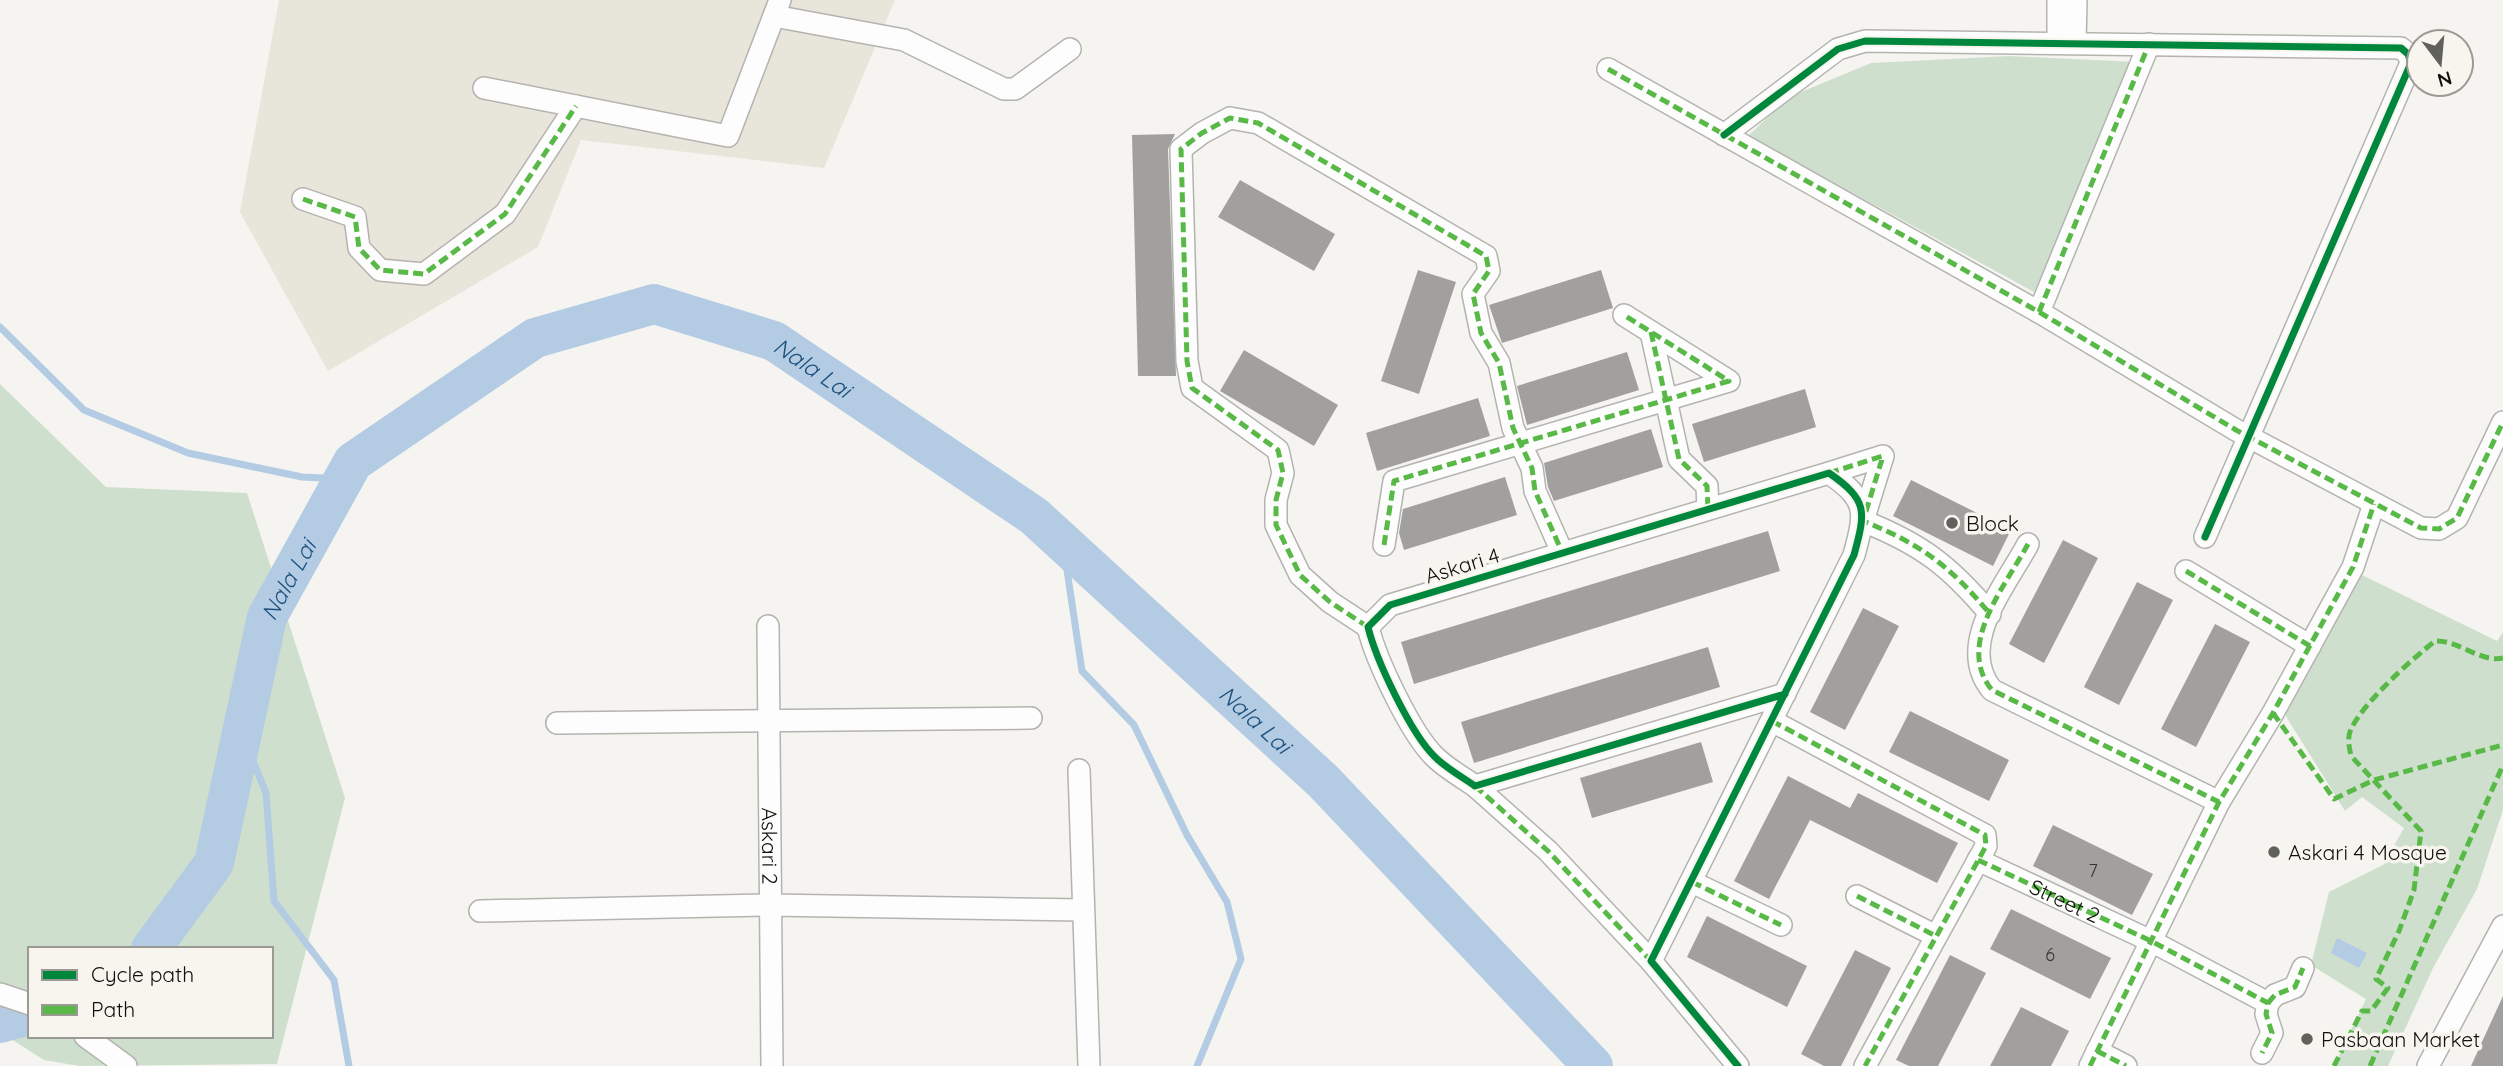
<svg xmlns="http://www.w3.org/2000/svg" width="2503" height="1066" font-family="Quicksand,sans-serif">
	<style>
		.built { fill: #e8e5db }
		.green { fill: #cee0cd; fill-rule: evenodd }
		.water { fill: #b3cbe3 }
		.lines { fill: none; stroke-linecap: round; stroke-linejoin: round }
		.stream { stroke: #b3cbe3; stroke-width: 7 }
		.river { stroke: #b3cbe3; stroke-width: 40 }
		.building { fill: #a1a09f }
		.minor-casing { stroke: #b4b3b0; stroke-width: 24 }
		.minor { stroke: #fefdfd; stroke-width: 21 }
		.quiet { stroke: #58b947; stroke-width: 5; stroke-dasharray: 10 5; stroke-linecap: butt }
		.cycleway-casing { stroke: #f7f5ee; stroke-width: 11 }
		.cycleway { stroke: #00873e; stroke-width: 7 }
		.poi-dot { fill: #60605c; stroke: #f7f5ee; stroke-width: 2.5 }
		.labels { text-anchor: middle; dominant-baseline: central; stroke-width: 7; stroke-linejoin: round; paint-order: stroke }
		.number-label { font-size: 18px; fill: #343432 }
		.poi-label { font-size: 21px; fill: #10100d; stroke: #f7f5ee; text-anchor: start }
		.street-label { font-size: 21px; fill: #10100d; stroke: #f7f5ee }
		.water-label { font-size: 23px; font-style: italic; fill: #1d517e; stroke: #f7f5ee }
	</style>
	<rect width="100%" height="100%" fill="#f5f4f0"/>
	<path class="built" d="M279,0H895L824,168L581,140L538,247L328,371L240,212Z"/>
	<g class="green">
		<path d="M2009,56L2136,62L2034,292L1748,136L1789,97L1871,63Z"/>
		<path d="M0,384L106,487L247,493L345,798L277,1064L79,1066L44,1060L0,1032ZM30,949H271V1036H30Z"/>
		<path d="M2362,575L2497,641L2503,632V810L2477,889L2433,968L2388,1066H2334L2366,999L2311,965L2329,892L2383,865L2404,828L2362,797L2345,811L2282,710Z"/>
	</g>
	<path class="water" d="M2337,938L2367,953L2359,968L2331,953Z"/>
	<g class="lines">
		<g class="stream">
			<path d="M0,327L84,410L188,453L302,477L344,479"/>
			<path d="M1063,543L1082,671L1134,725L1187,835L1227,902L1241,959L1197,1066"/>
			<path d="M242,733L266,793L274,901L334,980L349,1066"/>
		</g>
		<g class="river">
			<path id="s1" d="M151,949L214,863L267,617L353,462L535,338L654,304L774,341L1034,516L1323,781L1593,1066"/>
			<path d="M0,1023L30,1015"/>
		</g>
	</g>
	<g class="building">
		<path d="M1175,134L1168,149L1176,376H1138L1132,135Z"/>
		<path d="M1240,180L1335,234L1314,271L1218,217Z"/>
		<path d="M1418,270L1456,282L1419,394L1381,381Z"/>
		<path d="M1601,270L1613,308L1502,343L1489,305Z"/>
		<path d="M1244,350L1338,405L1314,446L1220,391Z"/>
		<path d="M1627,352L1639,390L1527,425L1517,386Z"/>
		<path d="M1805,389L1816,427L1704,462L1692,424Z"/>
		<path d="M1478,398L1490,436L1377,471L1366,433Z"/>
		<path d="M1651,429L1663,467L1554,501L1548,487L1544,463Z"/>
		<path d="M1505,477L1517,515L1404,550L1399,533L1403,509Z"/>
		<path d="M1911,480L2011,530L1993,566L1893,516Z"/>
		<path d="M1768,531L1780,571L1414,684L1401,642Z"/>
		<path d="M2063,540L2098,558L2044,663L2009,644Z"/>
		<path d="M2137,582L2173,600L2119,705L2084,687Z"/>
		<path d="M1863,608L1899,626L1845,730L1810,712Z"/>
		<path d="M2215,624L2250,642L2196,747L2161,729Z"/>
		<path d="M1708,647L1720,687L1474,763L1461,722Z"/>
		<path d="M1910,711L2009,760L1989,801L1889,752Z"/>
		<path d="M1701,742L1713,782L1592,818L1580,778Z"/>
		<path d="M1788,776L1850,808L1858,793L1958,843L1937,883L1810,820L1769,899L1734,881Z"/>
		<path d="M2053,825L2153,874L2132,915L2033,866Z"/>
		<path d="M2011,909L2111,958L2090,999L1990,949Z"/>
		<path d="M1707,916L1807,966L1787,1007L1687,957Z"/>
		<path d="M1855,950L1891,968L1841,1066H1824L1801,1054Z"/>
		<path d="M1950,955L1986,973L1938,1066H1909L1896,1060Z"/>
		<path d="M2503,996V1066H2471Z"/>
		<path d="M2021,1007L2069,1031L2051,1066H1990Z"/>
	</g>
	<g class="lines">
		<defs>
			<g id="minor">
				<path d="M774,16L904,40L1004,89H1015L1070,49"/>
				<path d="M2058,43V0"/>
				<path d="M2075,43L2076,0"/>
				<path d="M1608,69L2039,312L2236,430L2421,528L2439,529L2457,518L2503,422"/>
				<path d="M484,88L728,136L780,0"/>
				<path d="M1724,135L1838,49L1865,41L2401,48L2408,54L2411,63L2205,537"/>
				<path d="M303,199L355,217L359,248L380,270L424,274L505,214L576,106"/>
				<path d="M2039,312L2149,44"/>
				<path d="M1651,332L1679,459L1707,486L1708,509"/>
				<path d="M1829,473L1883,456L1863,521C1921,544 1950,566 1990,614"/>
				<path d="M2028,544C2005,587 1955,645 1992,690L2219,802"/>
				<path d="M1384,545L1394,481L1729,381L1624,315"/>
				<path d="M2186,571L2310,646"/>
				<path id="s2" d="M768,626L772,1066"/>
				<path d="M1368,627L1330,602L1300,575L1276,525V500L1283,473L1278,450L1192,388L1187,361L1181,149L1202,133L1230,118L1258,123L1486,256L1489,271L1473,294L1481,333L1499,363L1513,428L1532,468L1535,491L1562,552"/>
				<path d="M1772,721L1985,835L1986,846L1865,1066"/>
				<path d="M557,723L1031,718"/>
				<path d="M1079,770L1089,1066"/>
				<path d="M1475,786L1548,851L1651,961"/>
				<path id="s3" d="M1978,860L2151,941L2268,1003L2266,1014L2272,1033L2262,1053"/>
				<path d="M1692,882L1781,925"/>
				<path d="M1857,896L1936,936"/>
				<path d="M480,911L769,905L1083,910"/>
				<path d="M0,994L30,1004"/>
				<path d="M2268,1003L2275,995L2295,987L2303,968"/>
				<path d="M85,1036L126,1066"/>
				<path d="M2097,1051L2126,1066"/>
				<path d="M1738,1066L1651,961L1854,555C1866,511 1868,500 1829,473L1390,605L1368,627C1376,660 1411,734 1435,757C1446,768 1462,777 1475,786L1785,694"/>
				<path d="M2090,1066L2219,802L2273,713L2353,567L2374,504"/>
				<path d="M2428,1066L2503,926"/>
			</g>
		</defs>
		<use href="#minor" class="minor-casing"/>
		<use href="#minor" class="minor"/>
		<g class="quiet">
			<path d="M1608,69L2039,312L2236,430L2421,528L2439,529L2457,518L2503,422"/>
			<path d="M303,199L355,217L359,248L380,270L424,274L505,214L576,106"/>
			<path d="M2039,312L2149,44"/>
			<path d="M1651,332L1679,459L1707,486L1708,509"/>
			<path d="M1829,473L1883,456L1863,521C1921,544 1950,566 1990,614"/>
			<path d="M2028,544C2005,587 1955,645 1992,690L2219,802"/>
			<path d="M1384,545L1394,481L1729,381L1624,315"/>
			<path d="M2186,571L2310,646"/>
			<path d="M1368,627L1330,602L1300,575L1276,525V500L1283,473L1278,450L1192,388L1187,361L1181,149L1202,133L1230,118L1258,123L1486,256L1489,271L1473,294L1481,333L1499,363L1513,428L1532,468L1535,491L1562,552"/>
			<path d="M2273,713L2334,799L2374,780L2503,745"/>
			<path d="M1772,721L1985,835L1986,846L1865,1066"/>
			<path d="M1475,786L1548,851L1651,961"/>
			<path d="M1978,860L2151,941L2268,1003L2266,1014L2272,1033L2262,1053"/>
			<path d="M1692,882L1781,925"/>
			<path d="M1857,896L1936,936"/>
			<path d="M2268,1003L2275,995L2295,987L2303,968"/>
			<path d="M2097,1051L2126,1066"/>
			<path d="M2090,1066L2219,802L2273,713L2353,567L2374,504"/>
			<path d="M2334,1066L2362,1011H2371L2388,988L2376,979L2399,931L2414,890L2421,831L2351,756C2349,746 2347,738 2351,729C2364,702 2411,660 2435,641C2459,640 2480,663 2503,658"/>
			<path d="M2370,1066L2503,765"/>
		</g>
		<defs>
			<g id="cycleway">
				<path d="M1724,135L1838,49L1865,41L2401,48L2408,54L2411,63L2205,537"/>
				<path d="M1738,1066L1651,961L1854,555C1866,511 1868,500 1829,473L1390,605L1368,627C1376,660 1411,734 1435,757C1446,768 1462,777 1475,786L1785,694"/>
			</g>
		</defs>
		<use href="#cycleway" class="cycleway-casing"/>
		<use href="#cycleway" class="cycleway"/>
	</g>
	<g class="poi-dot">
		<circle cx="1952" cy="523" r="7"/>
		<circle cx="2274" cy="852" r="7"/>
		<circle cx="2307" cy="1039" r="7"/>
	</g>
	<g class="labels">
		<g class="number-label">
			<text x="2093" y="870">7</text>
			<text x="2050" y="954">6</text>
		</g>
		<g class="poi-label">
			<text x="1966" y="523">Block</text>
			<text x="2288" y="852">Askari 4 Mosque</text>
			<text x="2321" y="1039">Pasbaan Market</text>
		</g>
		<g class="street-label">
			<text transform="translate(1462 565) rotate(-17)">Askari 4</text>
			<text stroke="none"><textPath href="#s2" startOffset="220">Askari 2</textPath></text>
			<text stroke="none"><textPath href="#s3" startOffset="96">Street 2</textPath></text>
		</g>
		<g class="water-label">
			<text stroke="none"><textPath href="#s1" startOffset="1052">Nala Lai</textPath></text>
			<text stroke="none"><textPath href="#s1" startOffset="401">Nala Lai</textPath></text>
			<text stroke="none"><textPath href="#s1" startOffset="1619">Nala Lai</textPath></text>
		</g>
	</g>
	<rect x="28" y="947" width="245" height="91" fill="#f7f5ee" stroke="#9b9994" stroke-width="2"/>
	<rect x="42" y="970" width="35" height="10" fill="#00873e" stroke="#9b9994" stroke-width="2"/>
	<text x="91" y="982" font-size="21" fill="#10100d">Cycle path</text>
	<rect x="42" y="1005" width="35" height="10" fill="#58b947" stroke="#9b9994" stroke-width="2"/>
	<text x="91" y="1017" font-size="21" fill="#10100d">Path</text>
	<g transform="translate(2440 63) rotate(164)"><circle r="33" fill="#f7f5ee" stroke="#9b9994" stroke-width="2"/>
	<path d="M0-5L12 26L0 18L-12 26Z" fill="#60605c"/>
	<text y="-10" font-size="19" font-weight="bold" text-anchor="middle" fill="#10100d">N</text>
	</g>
</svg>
